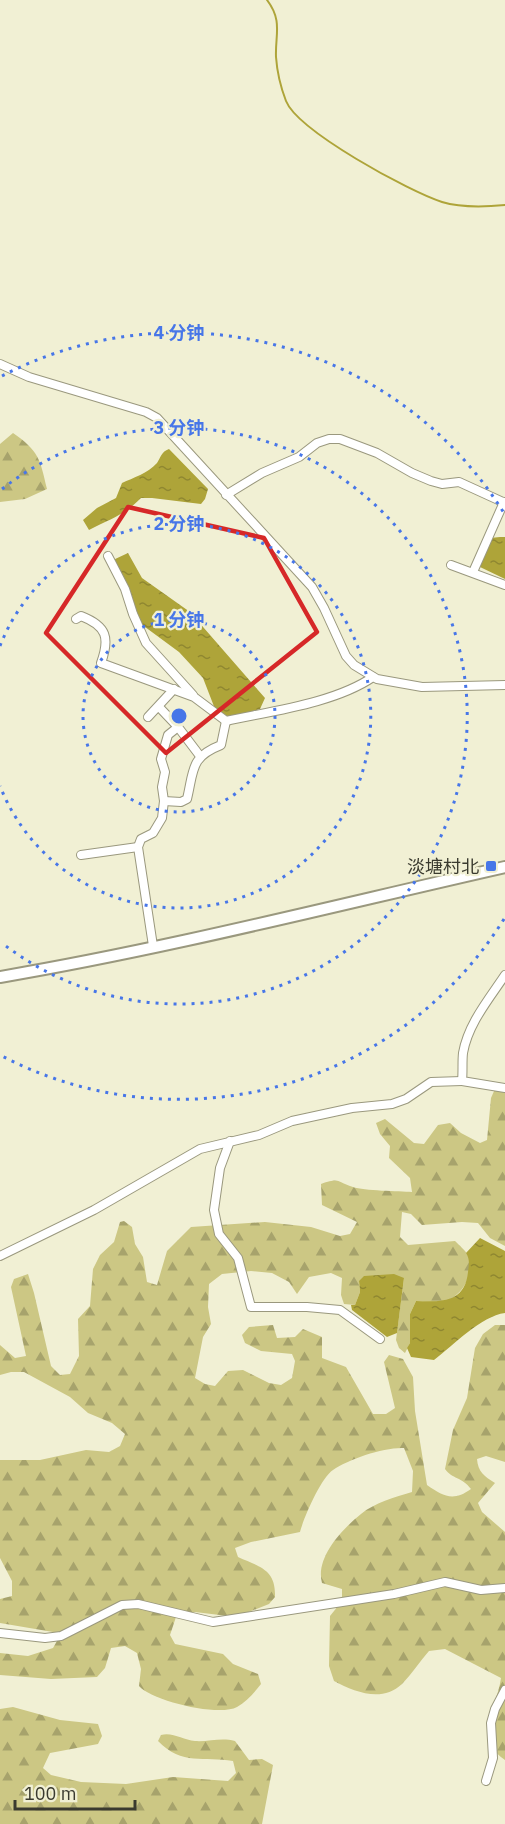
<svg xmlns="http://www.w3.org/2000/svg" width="505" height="1824" font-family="'IBM Plex Sans','Noto Sans SC',sans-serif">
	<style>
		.forest { fill: url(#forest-firs) }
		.water { fill: url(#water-ripples) }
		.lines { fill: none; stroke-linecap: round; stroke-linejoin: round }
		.stream { stroke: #aea439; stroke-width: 2 }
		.street-casing { stroke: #9a987e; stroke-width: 10 }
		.secondary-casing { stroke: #9a987e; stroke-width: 14 }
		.street { stroke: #fff; stroke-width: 8 }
		.secondary { stroke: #fff; stroke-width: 10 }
		.marked { fill: none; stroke: #d62828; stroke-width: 4.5; stroke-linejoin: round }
		.ring { fill: none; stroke: #4776e8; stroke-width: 3; stroke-dasharray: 3 6 }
		.poi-dot { fill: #4776e8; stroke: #f1f0d4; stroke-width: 2 }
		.labels { text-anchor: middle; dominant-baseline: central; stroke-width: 4.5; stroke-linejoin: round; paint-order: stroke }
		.poi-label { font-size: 18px; fill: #3a3a2f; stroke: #f1f0d4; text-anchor: end }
		.centre { fill: #4776e8; stroke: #f1f0d4; stroke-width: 3 }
		.ring-label { font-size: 18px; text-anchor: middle; font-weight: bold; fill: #4776e8; stroke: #f1f0d4; stroke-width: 4.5; stroke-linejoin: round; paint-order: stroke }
	</style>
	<defs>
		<pattern id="forest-firs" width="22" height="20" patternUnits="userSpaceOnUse" patternTransform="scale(1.5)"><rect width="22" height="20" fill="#ccc784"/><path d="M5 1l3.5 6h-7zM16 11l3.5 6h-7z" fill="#a7a36c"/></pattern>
		<pattern id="water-ripples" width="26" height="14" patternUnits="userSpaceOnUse" patternTransform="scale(1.5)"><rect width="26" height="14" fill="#aea439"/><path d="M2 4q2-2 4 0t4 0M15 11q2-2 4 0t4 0" fill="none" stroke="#8f8730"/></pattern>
	</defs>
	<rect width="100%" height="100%" fill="#f1f0d4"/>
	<g class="forest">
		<path d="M13,433C39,451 40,459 47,489L25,499L0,502V444Z"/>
		<path d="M498,1082L505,1085V1246L490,1238L478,1223L462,1222L422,1225L411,1214L402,1212L400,1237L408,1245L455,1241C459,1245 465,1250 468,1255C476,1272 462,1297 445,1301C436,1303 425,1301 416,1301L410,1314V1343L405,1353L399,1348L396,1340L404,1278L359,1281L360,1292L355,1305L344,1304L341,1295L342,1278L331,1273L309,1277L297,1294L289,1282L272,1273L251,1271L222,1274L209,1284L208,1307L211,1324L203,1337L195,1378L205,1384L215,1386L228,1371L243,1370L269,1383L281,1385L292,1378L295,1361L292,1354L261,1351L245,1343L242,1335L249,1327L273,1325L277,1338L295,1337L303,1329L322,1337V1358L346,1367L373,1414H386L395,1408L384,1362L389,1355L403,1359L413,1377L415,1411L427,1485C443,1496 453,1502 471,1489C462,1477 452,1479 445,1469L453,1430L467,1398L475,1348L483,1334L495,1325H505V1462L486,1456L477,1459C478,1472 484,1476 495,1483L478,1503L482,1512L505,1532V1760C472,1737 497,1708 501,1678L445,1649L429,1651C420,1661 412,1674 402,1684C382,1703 355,1692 334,1681L329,1666L330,1616L342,1601V1589L322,1583C315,1558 342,1529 361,1514C374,1503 395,1497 412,1492L413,1471L404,1448C384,1447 349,1459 333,1470C321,1478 304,1517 300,1532L251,1542L235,1548L238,1557C260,1567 276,1569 275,1597L269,1604L236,1617L195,1612L176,1617L170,1635L175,1644L223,1654L233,1664L258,1674L261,1684C254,1693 246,1702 237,1707C219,1717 152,1701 139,1686L141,1669L137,1653L125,1646L111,1648L105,1668L97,1677L51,1679L0,1675V1653L28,1656L53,1648L57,1641L53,1632L0,1623V1599L12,1596V1581L0,1558V1460H40L86,1450L109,1452L120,1446L125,1434L112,1423L88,1413L70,1397L24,1372H11L0,1375V1345L15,1358L26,1356L11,1287L14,1279L28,1274L34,1293L51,1366L60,1375L70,1374L79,1356L78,1319L90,1306L93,1269L100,1255L114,1242L120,1222L124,1221L132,1227L135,1244L143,1257L147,1282L157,1285L167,1251L191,1227L265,1222L311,1227L340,1236L350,1234L357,1222L322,1205L321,1184C341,1177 336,1182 353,1187C364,1191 399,1191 412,1192L410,1178L389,1158L390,1146L380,1134L376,1123L385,1119L414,1143L424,1144L438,1125L450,1123L461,1133L480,1143L487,1140L491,1098Z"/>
		<path d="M13,1707L60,1720L98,1724L102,1736L98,1744L50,1753L43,1768L51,1775L81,1782L126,1784L173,1777L228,1781L236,1773L233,1761C204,1756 182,1766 158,1741L161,1735C173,1732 183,1740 195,1741C209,1742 221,1737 235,1741L249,1760L262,1759L273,1765L262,1824H0V1709Z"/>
	</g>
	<g class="water">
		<path d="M169,449L208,489L205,499L201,504L152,498H141C123,516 110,519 89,530L83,520L97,508L116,498L122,483C133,478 148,473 157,463C161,457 161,452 169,449Z"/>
		<path d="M500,537H505V579L480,567L490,538Z"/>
		<path d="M128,553L142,578L190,612L265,698L260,709L233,717L223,715L215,709L203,678L179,652L141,624L126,584L113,560Z"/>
		<path d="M480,1238L505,1251V1313C481,1316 454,1345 434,1360L411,1357L407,1348L410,1343V1314L416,1301C441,1302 465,1303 468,1272C469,1265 470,1259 466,1253Z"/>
		<path d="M394,1274L404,1278L397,1333L387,1337L352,1310L351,1305H355L360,1292L359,1281L364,1276Z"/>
	</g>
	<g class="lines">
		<path class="stream" d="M267,0C283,21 275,35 276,57C277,71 281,88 286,101C298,131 410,192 442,202C462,208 484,207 505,205"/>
		<defs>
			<g id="street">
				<path d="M0,364L29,377L146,412L157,418L312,587L324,608L346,656L354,665L377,679L422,687L505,685"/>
				<path d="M226,495L262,473L299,457L317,443L329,439H340L377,453L412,473L431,481L442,484L459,482L505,503"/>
				<path d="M108,556L125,589L133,614L146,643L193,695"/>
				<path d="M451,565L505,585"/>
				<path d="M473,572L504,502"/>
				<path d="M76,619L81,616C107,626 110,638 101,663L194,697L226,721C272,711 335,703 373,677"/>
				<path d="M148,717L174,689"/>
				<path d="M178,727L200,756"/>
				<path d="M164,801L181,802L187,799C194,770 190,757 221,745L226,721"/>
				<path d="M81,855L138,847"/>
				<path d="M153,946L138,847L141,839L153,833L162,818L164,801L162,787L165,772L161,759L168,735L178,727L159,707"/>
				<path d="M505,975C489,999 468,1024 463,1053C462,1062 463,1072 462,1081L505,1088"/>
				<path d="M230,1141L220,1168L214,1210L219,1234L238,1258L251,1307H307L340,1310L380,1339"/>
				<path d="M0,1256L94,1210L200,1149L259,1135L292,1121L352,1108L392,1104L406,1099L431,1082L462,1081"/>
				<path d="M0,1633L45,1638L61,1636L122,1605L138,1604L213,1622L394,1594L445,1582L481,1590L505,1588"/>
				<path d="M486,1781L493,1758L491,1723L495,1709L505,1690"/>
			</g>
			<path id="secondary" d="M0,977C170,948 337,905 505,867"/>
		</defs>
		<use href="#street" class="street-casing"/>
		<use href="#secondary" class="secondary-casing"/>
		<use href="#street" class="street"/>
		<use href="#secondary" class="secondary"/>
	</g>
	<path class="marked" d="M128,507L264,538L317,632L166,753L46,633Z"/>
	<g class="ring">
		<circle cx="179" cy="716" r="96"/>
		<path d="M0 646A192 192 0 1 1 0 786"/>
		<path d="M2 489A288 288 0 1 1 2 943"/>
		<path d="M504 919A383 383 0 0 1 2 1056M2 376A383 383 0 0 1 504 513"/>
	</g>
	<rect class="poi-dot" x="485" y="860" width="12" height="12" rx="3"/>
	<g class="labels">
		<g class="poi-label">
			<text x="479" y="866">淡塘村北</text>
		</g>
	</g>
	<circle cx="179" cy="716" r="9" class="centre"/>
	<g class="ring-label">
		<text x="179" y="339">4 分钟</text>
		<text x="179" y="434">3 分钟</text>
		<text x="179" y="530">2 分钟</text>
		<text x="179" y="626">1 分钟</text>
	</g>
	<path d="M15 1800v9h120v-9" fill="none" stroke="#3a3a2f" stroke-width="3"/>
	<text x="24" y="1800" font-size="18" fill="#3a3a2f" stroke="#f1f0d4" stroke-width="4.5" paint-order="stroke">100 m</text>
</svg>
